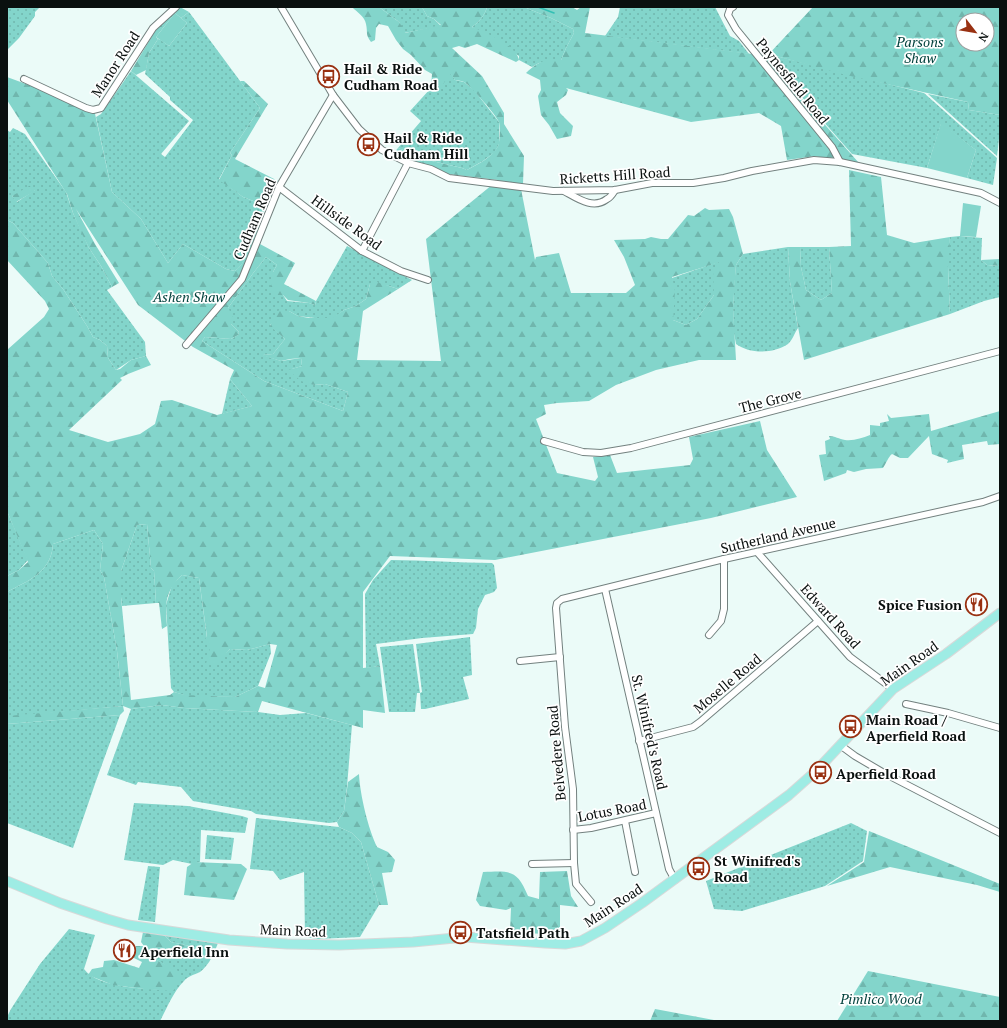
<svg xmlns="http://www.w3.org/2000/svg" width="1007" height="1028" font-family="'PT Serif',serif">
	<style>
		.grass { fill: url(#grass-dots); fill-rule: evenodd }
		.forest { fill: url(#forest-firs); fill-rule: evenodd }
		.pitch { fill: #83d5cb }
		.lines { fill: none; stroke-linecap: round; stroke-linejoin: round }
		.stream { stroke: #33c0b4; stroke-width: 1.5 }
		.minor-casing { stroke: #73817f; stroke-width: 8 }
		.primary-casing { stroke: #d8d9d9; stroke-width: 11 }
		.minor { stroke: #fff; stroke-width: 6 }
		.primary { stroke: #9eece4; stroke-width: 9 }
		.labels { text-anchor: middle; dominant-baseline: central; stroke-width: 3.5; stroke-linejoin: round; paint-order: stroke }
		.park-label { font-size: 14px; font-style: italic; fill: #02423d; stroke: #fff }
		.street-label { font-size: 14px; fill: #0a100f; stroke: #fff }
		.poi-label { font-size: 14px; font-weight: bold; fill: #0a100f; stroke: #fff; text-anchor: start }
	</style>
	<defs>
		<pattern id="grass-dots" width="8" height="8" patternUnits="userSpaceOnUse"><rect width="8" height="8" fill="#83d5cb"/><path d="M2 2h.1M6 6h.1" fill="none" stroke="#70b6ad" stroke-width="1.8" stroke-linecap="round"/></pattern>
		<pattern id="forest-firs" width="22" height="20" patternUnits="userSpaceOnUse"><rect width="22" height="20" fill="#83d5cb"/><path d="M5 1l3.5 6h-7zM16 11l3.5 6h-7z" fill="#70b6ad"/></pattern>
	</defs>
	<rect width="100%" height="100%" fill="#ebfbf8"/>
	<g class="grass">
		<path d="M7,7H40L35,12V16L19,38L7,50Z"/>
		<path d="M379,7H422L427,16L434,19L441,26L404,33L399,22Z"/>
		<path d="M487,7H524L551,18L573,29L574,33L566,48L561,60L539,63L532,67L519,60V56L472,27C479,22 485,15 487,7Z"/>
		<path d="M620,7H715L730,36L739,41L749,54L605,36L618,17Z"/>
		<path d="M189,12L260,108L230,153L232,155L219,179L243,197L266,206C264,212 261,219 258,224C256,227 253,228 251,231C240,246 254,256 235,271L226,269L183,244L168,263L141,219L112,192L96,117L101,114L131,71L189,121L161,154L165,157L193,120L170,100V97L145,74L149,53L158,39L161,40L169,46L187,23L181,18Z"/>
		<path d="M776,56L924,93L997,158L993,185L967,178L976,150L941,124L927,168L852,154L770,61Z"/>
		<path d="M451,73L455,80L464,82L474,90L499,122V144L495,152L483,161L467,170L462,168L432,161L398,148L421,121L410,111L431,88L437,87Z"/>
		<path d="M928,94L968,102L969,110L1000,115V130L997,156Z"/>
		<path d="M13,128L25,134L66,192L73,213L89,248L101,266L112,287L107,290L145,342L146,356L131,360L116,370L108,358L107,346L100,340L93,337L87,326L63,289L52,276L48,263L13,223L7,220V130L10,132ZM35,190L17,202L12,196Z"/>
		<path d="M960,236L982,238L981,260L987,265L1000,266V297L984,301L950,314L948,267H946L950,237Z"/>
		<path d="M347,246L412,280L398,289L389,286L370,284L366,299L356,306L344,310L331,320L298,316L289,311L270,325L285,339L273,354L263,355L281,361L301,358L302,366L292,369L314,385L325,384L348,392L343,411L264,381L202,341L205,337L231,339L238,335L239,332L231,324L228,308L254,272L266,257L277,265L273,272L274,295H283L287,301L309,303L315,305L316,301Z"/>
		<path d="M788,247L790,282L798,328C795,332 792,341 788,344C773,354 750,354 736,344L734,333L733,308L734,287L736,265L743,254Z"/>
		<path d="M800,247H829L832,293L821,300L806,290L801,267Z"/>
		<path d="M721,261L715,285L714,295L697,319L686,325L673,320L672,278Z"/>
		<path d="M230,379L252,406L222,414Z"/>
		<path d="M7,511L28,560L19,570L7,576Z"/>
		<path d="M147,524L151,568L154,571L156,603L122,606L121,597V571L137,525Z"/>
		<path d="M94,530L103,544L100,570L104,577L117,651L123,706L7,717V592C29,580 51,573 53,544Z"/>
		<path d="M391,560C425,560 458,563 492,563L494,565L497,588L494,592L485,595L478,609L476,628L473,634L422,638L376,644L380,666L366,668L365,594L373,580Z"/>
		<path d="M182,575L199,578L207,638L226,653L230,649L247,650L270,644L271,653L258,686L235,697L187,696L174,692L171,688L166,605L172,585Z"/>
		<path d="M470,637L472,675L463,677L469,699L425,709H421L420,693H417L415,712H389L380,647L413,644L420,693L422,692L416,644Z"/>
		<path d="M162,705L184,708L258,712L280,715L306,713L352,725L347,787L344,811L337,822L329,823L256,814L251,811L193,801L181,787L138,782L136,785L107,775L131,709Z"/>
		<path d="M120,715L96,781L73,848L7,823V724Z"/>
		<path d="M134,803L188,806L242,816L248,818L245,833L201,830L200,862L192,864L173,860L163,865L124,860Z"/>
		<path d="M256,818L339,827L352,833L361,842L379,905L360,937L318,939L305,937L304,872L280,880L273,871L250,869Z"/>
		<path d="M851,823L867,831L863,861L825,886L742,911L714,909L706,881Z"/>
		<path d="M207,835L234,838L231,860L205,859Z"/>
		<path d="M148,866L160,867L155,922L138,920Z"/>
		<path d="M69,929L95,935L84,969C98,989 151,989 173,990L167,966L155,959L159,955C171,957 187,957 198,953L199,948L171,942L164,935L218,943C214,954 209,965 200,972C194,975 188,976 184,981C173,992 167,1008 160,1021H7V1017L11,1009L40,964Z"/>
	</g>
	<g class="forest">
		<path d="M180,7L189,12L181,18L175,13L156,37L158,39L149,53L146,70L136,75L131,71L157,28Z"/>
		<path d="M352,7H379L399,22L403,28L405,33L441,25L434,19L427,16L422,7H487C485,15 479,22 472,27C485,32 517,46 519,60L516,62L477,44L465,48L459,46L452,48L482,76L504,113V124L524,156L523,184H520L535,260L536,257L559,253L571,293H626L635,285L624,257L614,240L645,239L651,237L661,239H668L688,215L694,216L705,208L709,210L729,209L733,217L743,254L736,265L733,308L736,360H699L656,370L616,385L589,401L557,403L544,405L546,414L536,419L557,473L595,481L598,477L593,457L610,455L617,473L690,465L693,459L689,437L760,421L767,450L797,497L711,518L495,560L390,556L363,592V668L380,666L385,713L363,710V728L262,701L258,712L184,708L162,705L131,709L123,706L124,711L120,715L7,724V716L123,706L117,651L104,577L100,570L103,544L94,530L53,544C51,573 29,580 7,592V576L19,570L28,562L7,511V350L44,317L49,309L45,301L7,260V220L13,223L48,263L52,276L63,289L87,326L93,337L100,340L107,346L108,358L116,370L120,369L131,360L146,356L151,365L128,374L120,378L122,380L69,430L108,442L140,434L155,424L161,401L172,400L217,415L252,406L230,379L234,370L193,347L138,305L76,209L95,244L119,283L112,287L101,266L89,248L81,232L73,213L67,194L7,100V77L94,109L112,192L141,219L168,263L183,244L226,269L235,271C255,255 239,241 257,225L260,226L240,276L237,281L241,283L244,279L260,244L295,263L284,284L316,301L315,305L309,303L288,300L283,295H274L270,291L273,272L277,265L266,257L254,272L228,308L233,316L231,324L239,332L238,335L231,339L205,337L202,341L264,381L343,411L348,392L325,384L314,385L301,381L288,370L302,366L301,358L290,359L281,361L261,355L273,354L285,339L270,326L279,310L289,311L298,316L309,318H332L344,310L356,306L366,299L370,284L377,282L398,289L363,311L357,360L441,361L426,239L498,180L448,174L393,154L398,148L432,161L462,168L467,170C478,164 493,157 498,146C500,142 500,126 499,122C496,115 471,86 464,82C462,81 458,80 455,80L451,74L443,84L431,88L432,74L425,70L411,55L403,49L396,40L388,26L379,24L376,28L375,40L371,42C365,34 368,33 366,24C365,17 357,12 352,7ZM720,262L713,270L714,295L697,319L686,325L673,320L675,291L672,277ZM147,524L151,568L154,571L156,603H159L162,629L167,626C165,602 165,592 182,575L199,578L207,637H205L210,648L206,664L215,666L230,649L247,650L270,644L277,645L265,688L258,686L235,697L185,695L174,692L170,695L131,700L121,597V571L137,525Z"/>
		<path d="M524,7H572L577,10L581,7H590L585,33L767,56L813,7H1000V115L969,110L968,102L846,75L776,56L770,61L803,100L859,163L837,161L815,156L787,160L781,126L759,113L691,122L566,88L568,90L566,95L557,102L560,113L573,126L571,136L557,139L549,125L541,115L538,96L541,90L540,80L526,73C535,64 548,56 561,60L566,48L574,33L573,29L551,18ZM963,20H987V44H963Z"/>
		<path d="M240,81H244L268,104L235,159L278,181L266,206L243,197L219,180L232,155L230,153L260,108Z"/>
		<path d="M849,170L881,177L887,235L914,243L950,237L948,267L950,314L804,360L790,282L788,247H800L801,267L806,290L821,300L832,293L829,247L851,246Z"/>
		<path d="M31,185L35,191L16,202L12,196Z"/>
		<path d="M1000,259V266L987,265L981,260Z"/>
		<path d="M1000,411V444L988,445L987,441L962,445L964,459L947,463L948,460L932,454L929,436L908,458H900L892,454C888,457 886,464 883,468L866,469L854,472L847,470L846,473L824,481L819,455L826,454L825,441L830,439L829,436C835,436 839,439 845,440C854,441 862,438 870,435V425L880,426V423L889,421L887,414L891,418L929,414L931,431Z"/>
		<path d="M359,774C360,795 368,828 377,847L388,852L395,860L392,872L382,873L388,905H379L361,842L352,833L339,827L337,822L344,811L348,782Z"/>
		<path d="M869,831L1000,884V892L977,885L890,867L827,886L864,862Z"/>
		<path d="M194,862L241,864L247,869L234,900L184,895L187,867Z"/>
		<path d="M567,871L571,896L578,907L560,905V935L510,932L511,908L506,910L480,906L476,900L483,872C510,871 517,869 528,896L539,899L540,872Z"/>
		<path d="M143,932L164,935L171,942L199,948L198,953C187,957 171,957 159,955L155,959L180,972C181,980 178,985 173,991L144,989L113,985L88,975L92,969L103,967L104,961L114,960L139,968L142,962L132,957L133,952L136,946H144L141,942Z"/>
		<path d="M868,971L1000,997V1018L998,1021H837Z"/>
		<path d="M655,1009L714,1020V1021H650Z"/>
	</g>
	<g class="pitch">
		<path d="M175,13L187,23L169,46L156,37Z"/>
		<path d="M941,123L976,150L967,178L927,168Z"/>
		<path d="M963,203L981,206L976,237L960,236Z"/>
	</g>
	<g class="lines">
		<path class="stream" d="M538,7L554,13"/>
		<defs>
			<g id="minor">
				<path d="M281,7L333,95L359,129L382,150L408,163L431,169L449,178L553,191L615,190L652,183H693L724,178L752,171L814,160L840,162L981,193L1000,203"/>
				<path d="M733,7L730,9L728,15L736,29L832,147L840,162"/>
				<path d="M24,79L86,108L93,110L101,108L153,28L176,7"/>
				<path d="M279,187L362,251L401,271L428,280"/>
				<path d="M564,191C577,198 593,210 607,199C611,197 613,193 615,190"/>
				<path d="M362,251L408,163"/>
				<path d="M186,345L242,279L279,187L333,95"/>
				<path d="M544,441L583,452L601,453L631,448L1000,351"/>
				<path d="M757,552L850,657L893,689"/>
				<path d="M605,589L669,869L675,880"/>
				<path d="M709,635L721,621L724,609V559"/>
				<path d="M520,661L560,657"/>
				<path d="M906,704L948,713L1000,728"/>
				<path d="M639,741L693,727L700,722L818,621"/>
				<path d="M840,745L855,756L884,773L1000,833"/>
				<path d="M625,821L635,872"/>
				<path d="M573,830L591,828L656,813"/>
				<path d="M532,864L574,863"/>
				<path d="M591,902L576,884L574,863L573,789L565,727L556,608L557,603L562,599L724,559L983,502L1000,496"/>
			</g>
			<path id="primary" d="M7,881L60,903L107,919L128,925L229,940L287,944L339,945L413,942L465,937L545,943L565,944L581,941L605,928L642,903L789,795L816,771L893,689L946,654L1000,613"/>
		</defs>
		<use href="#minor" class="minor-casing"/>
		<use href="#primary" class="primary-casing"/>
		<use href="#minor" class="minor"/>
		<use href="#primary" class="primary"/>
	</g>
	<defs>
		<symbol id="bus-ring" viewBox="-11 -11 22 22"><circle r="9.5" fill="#fff" stroke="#993112" stroke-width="1.5"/><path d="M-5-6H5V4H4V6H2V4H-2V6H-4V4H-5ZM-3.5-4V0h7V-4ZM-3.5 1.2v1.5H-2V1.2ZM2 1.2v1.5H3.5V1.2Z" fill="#993112"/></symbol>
		<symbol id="restaurant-ring" viewBox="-11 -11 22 22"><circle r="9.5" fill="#fff" stroke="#993112" stroke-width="1.5"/><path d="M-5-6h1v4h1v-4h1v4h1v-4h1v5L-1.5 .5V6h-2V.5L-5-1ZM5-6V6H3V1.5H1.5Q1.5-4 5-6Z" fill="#993112"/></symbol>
	</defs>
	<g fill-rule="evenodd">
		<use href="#bus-ring" x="316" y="64" width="25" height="25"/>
		<use href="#bus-ring" x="356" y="132" width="25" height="25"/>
		<use href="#restaurant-ring" x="964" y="592" width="25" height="25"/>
		<use href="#bus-ring" x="838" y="714" width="25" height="25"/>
		<use href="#bus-ring" x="808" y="760" width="25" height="25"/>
		<use href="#bus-ring" x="686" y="856" width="25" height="25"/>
		<use href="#bus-ring" x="448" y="920" width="25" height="25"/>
		<use href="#restaurant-ring" x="112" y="938" width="25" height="25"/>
	</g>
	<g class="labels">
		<g class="park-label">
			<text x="920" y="41">Parsons<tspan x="920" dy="16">Shaw</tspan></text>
			<text x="189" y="296">Ashen Shaw</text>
			<text x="881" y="998">Pimlico Wood</text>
		</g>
		<g class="street-label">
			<text transform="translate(115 64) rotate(-57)">Manor Road</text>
			<text transform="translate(793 81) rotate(51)">Paynesfield Road</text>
			<text transform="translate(615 175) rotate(-4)">Ricketts Hill Road</text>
			<text transform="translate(254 219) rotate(-67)">Cudham Road</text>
			<text transform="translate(347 222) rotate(36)">Hillside Road</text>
			<text transform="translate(770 400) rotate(-14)">The Grove</text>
			<text transform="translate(778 535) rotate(-13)">Sutherland Avenue</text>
			<text transform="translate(831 616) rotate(48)">Edward Road</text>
			<text transform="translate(909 663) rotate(-35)">Main Road</text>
			<text transform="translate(727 683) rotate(-40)">Moselle Road</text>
			<text transform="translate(650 732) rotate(77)">St. Winifred's Road</text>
			<text transform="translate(556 753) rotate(-95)">Belvedere Road</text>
			<text transform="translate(612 810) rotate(-11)">Lotus Road</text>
			<text transform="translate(613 905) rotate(-33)">Main Road</text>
			<text transform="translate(293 930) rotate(2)">Main Road</text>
		</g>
		<g class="poi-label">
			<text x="344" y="68">Hail &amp; Ride<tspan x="344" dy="16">Cudham Road</tspan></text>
			<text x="384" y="137">Hail &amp; Ride<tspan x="384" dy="16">Cudham Hill</tspan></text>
			<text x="962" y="604" text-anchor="end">Spice Fusion</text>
			<text x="866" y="719">Main Road /<tspan x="866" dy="16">Aperfield Road</tspan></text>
			<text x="836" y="773">Aperfield Road</text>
			<text x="714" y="860">St Winifred's<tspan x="714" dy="16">Road</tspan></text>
			<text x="476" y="932">Tatsfield Path</text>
			<text x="140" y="951">Aperfield Inn</text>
		</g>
	</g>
	<rect width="1007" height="1028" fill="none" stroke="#0a100f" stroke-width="16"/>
	<g transform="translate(975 32) rotate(121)"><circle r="19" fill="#ffffff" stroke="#9d9f9f"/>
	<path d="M0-3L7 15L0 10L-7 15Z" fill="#993112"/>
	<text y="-6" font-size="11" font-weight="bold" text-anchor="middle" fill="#0a100f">N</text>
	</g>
</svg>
